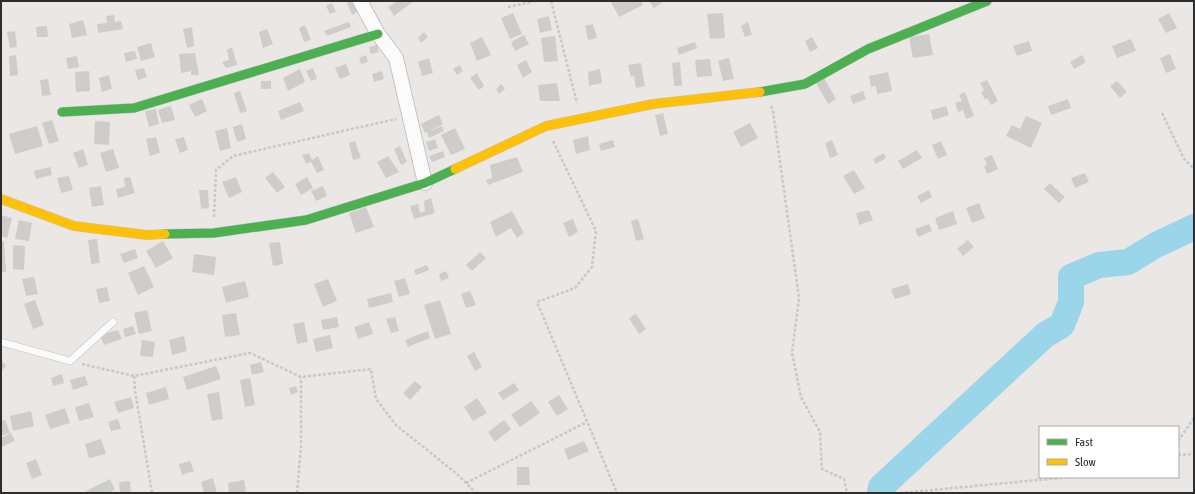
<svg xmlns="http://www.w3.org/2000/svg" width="1195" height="494" font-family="'Asap Condensed',sans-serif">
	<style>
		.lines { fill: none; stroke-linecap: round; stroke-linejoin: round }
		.river { stroke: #9ad5ea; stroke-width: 26 }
		.building { fill: #cfcdca }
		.lane-casing { stroke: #c4c3c4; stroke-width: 8 }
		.street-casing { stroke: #c4c3c4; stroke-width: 16 }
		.fast-casing { stroke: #c4c3c4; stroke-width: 10 }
		.slow-casing { stroke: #c4c3c4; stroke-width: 10 }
		.path { stroke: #c8c8c8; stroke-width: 2.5; stroke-dasharray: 3 2; stroke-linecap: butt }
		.lane { stroke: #fcfbfb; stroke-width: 7 }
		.street { stroke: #fcfbfb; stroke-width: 14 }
		.fast { stroke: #4caf50; stroke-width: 9 }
		.slow { stroke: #ffc107; stroke-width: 9 }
	</style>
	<rect width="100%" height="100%" fill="#eae7e4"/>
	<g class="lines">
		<path class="river" d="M880,493L881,487L1045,335L1062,325L1071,302V277L1099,265L1128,262L1156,245L1194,227"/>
	</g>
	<g class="building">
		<path d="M351,1H355L359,11L352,15L347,3Z"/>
		<path d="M397,1H414L394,16L388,7Z"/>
		<path d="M613,1H641L643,5L619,17L611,2Z"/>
		<path d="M649,1H661L662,3L654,8Z"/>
		<path d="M332,3L336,12L330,14L326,6Z"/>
		<path d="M513,13L522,34L510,39L501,18Z"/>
		<path d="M723,13L725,38L710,39L707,14Z"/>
		<path d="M1169,13L1177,28L1166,33L1158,19Z"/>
		<path d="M114,15L115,22L121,21L123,29L98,33L97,24L107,23L106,16Z"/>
		<path d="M549,16L552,30L540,33L537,19Z"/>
		<path d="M83,20L87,35L72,38L69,24Z"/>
		<path d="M349,22L351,27L327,36L324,31Z"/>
		<path d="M748,22L752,35L745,37L741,26Z"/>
		<path d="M593,24L597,38L588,40L585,26Z"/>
		<path d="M305,25L311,40L304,42L299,28Z"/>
		<path d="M47,26L48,37H37L36,27Z"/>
		<path d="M192,27L194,46L187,48L183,29Z"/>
		<path d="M267,29L273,44L263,48L259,32Z"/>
		<path d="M15,31L17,47L10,48L7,32Z"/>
		<path d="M424,32L428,37L421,43L418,38Z"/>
		<path d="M929,34L933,55L913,58L909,37Z"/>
		<path d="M524,35L529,44L515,51L511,42Z"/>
		<path d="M555,36L558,61L544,62L541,38Z"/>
		<path d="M482,37L491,55L477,61L470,43Z"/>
		<path d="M812,37L818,48L810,52L805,41Z"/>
		<path d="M1131,39L1136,51L1117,58L1112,46Z"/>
		<path d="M1029,41L1032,51L1017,56L1013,46Z"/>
		<path d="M695,42L697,48L679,55L677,48Z"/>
		<path d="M151,43L155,57L141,61L137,47Z"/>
		<path d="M377,45L379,52L371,54L369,47Z"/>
		<path d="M232,47L237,65L226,68L222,62L229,60L227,50Z"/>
		<path d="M135,51L137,59L126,62L124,53Z"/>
		<path d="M195,53L199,75H191V71L181,73L179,54Z"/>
		<path d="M1170,54L1176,69L1166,73L1160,58Z"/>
		<path d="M16,55L18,75L10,76L9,56Z"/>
		<path d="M366,55L368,62L361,64L359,58Z"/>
		<path d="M1082,55L1086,62L1074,69L1070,62Z"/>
		<path d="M77,56L79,67L68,69L66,58Z"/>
		<path d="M429,58L433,73L422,76L418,62Z"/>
		<path d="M729,58L734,79L723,81L718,61Z"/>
		<path d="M710,59L712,76L697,77L695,60Z"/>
		<path d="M526,60L532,72L523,78L517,65Z"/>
		<path d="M680,62L682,86H674L672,63Z"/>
		<path d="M641,63L645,86L636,88L634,76L631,77L628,65Z"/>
		<path d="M346,64L350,75L340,79L335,68Z"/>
		<path d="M460,65L463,71L457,75L453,69Z"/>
		<path d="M144,68L147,77L138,80L135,70Z"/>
		<path d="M313,68L317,79L311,81L306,71Z"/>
		<path d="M300,69L305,82L288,91L283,78Z"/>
		<path d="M600,69L602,83L589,86L588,72Z"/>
		<path d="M89,71L90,91L76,92L75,72Z"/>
		<path d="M382,71L384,79L374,82L372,74Z"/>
		<path d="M888,72L892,91L877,94L876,86L871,87L869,76Z"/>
		<path d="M477,73L484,86L479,90L470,78Z"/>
		<path d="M109,75L112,89L102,92L99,78Z"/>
		<path d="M823,76L836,99L828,104L815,81Z"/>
		<path d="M48,79L51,95L42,96L40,80Z"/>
		<path d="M987,80L998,101L991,105L987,98L985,100L981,92L984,90L980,83Z"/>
		<rect x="261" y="81" width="10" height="8"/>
		<path d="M1117,81L1127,92L1120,98L1110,86Z"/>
		<path d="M557,83L560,101H540L538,85Z"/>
		<path d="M501,84L505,89L499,94L496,89Z"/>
		<path d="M240,91L247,111L240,113L234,93Z"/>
		<path d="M863,91L866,99L853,104L850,96Z"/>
		<path d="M965,92L974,116L966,119L963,110L958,112L955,103L962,101L959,95Z"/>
		<path d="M202,99L207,111L195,117L189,105Z"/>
		<path d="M1068,99L1071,108L1051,115L1048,106Z"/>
		<path d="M300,102L304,111L281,120L278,111Z"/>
		<path d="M171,106L175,120L162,123L158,110Z"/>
		<path d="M946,106L949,115L933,120L931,110Z"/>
		<path d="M156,109L159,124L149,127L145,111Z"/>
		<path d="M663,113L668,134L660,136L655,115Z"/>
		<path d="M439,115L443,124L429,131L442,126L444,131L429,138L427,132L425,133L421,124Z"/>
		<path d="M1026,116L1042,123L1031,148L1006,136L1012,125L1020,129Z"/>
		<path d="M52,120L59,141L49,144L42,123Z"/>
		<path d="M95,121L110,122L109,145L94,144Z"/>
		<path d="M750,123L758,138L741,147L733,132Z"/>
		<path d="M242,124L246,139L237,142L233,127Z"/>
		<path d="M37,126L43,146L15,154L9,134Z"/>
		<path d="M227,128L231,148L220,151L215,131Z"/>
		<path d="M455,128L465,149L451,155L441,135Z"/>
		<path d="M588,136L590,150L576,154L573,140Z"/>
		<path d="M156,137L160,153L150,156L146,139Z"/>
		<path d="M184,137L188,150L180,153L175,139Z"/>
		<path d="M435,139L438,148L429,151L426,142Z"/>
		<path d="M613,140L615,147L601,151L599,144Z"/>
		<path d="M832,140L838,155L830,158L825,143Z"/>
		<path d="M355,141L361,158L353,160L349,143Z"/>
		<path d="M941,141L947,155L938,159L932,145Z"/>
		<path d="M400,146L407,162L401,165L394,149Z"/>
		<path d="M83,149L88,165L79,168L73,153Z"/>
		<path d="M113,149L119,168L106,172L100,153Z"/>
		<path d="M917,150L922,158L903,169L898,161Z"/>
		<path d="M443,151L445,157L432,162L429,156Z"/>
		<path d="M309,153L312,160L318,156L324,170L317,173L311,162L306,164L302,155Z"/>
		<path d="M884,153L886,158L876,164L873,159Z"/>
		<path d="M992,155L998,169L987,174L984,166L987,165L984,158Z"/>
		<path d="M388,156L399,172L386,178L377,162Z"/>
		<path d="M517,157L523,172L488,185L486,180L492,178L490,165Z"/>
		<path d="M50,167L52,175L36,179L34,171Z"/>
		<path d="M854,170L865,188L854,194L843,176Z"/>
		<path d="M273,172L285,187L277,193L265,178Z"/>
		<path d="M1085,173L1089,182L1075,188L1071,178Z"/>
		<path d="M69,176L73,190L61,193L57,178Z"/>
		<path d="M130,177L135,193L118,198L116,189L125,187L124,178Z"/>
		<path d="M236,177L242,192L229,198L222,182Z"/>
		<path d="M307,177L313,188L301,195L295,184Z"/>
		<path d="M1050,183L1065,197L1059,203L1044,189Z"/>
		<path d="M101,186L104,205L92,207L89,188Z"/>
		<path d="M323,186L327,196L316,201L311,191Z"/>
		<path d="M199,190H208L209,208L201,209Z"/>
		<path d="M929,190L932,197L921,203L917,196Z"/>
		<path d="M431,198L435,213L414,219L410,206L418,204L420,213L425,211L424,201Z"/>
		<path d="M979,203L985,218L972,223L966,208Z"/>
		<path d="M366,207L374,227L356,233L349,213Z"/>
		<path d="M869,210L873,220L859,225L856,213Z"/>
		<path d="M512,211L524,233L517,238L511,228L496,237L490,222Z"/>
		<path d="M953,211L957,224L939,230L935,218Z"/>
		<path d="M1,215L12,218L7,238L1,236Z"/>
		<path d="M573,219L578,232L569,237L563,223Z"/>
		<path d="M638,219L644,239L636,241L631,221Z"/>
		<path d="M19,220L32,223L29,241L15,239Z"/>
		<path d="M929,224L932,231L918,237L915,229Z"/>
		<path d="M97,239L100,263L91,264L88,240Z"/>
		<path d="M968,240L974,247L963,256L957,249Z"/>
		<path d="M4,241L6,272H1V242Z"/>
		<path d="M163,241L173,258L156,268L146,251Z"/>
		<path d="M280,242L283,264L273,266L269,243Z"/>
		<path d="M13,245L25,246L24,270L13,269Z"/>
		<path d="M135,249L138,258L124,263L120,254Z"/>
		<path d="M480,252L486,258L472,271L466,265Z"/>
		<path d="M194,254L216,257L214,275L192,272Z"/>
		<path d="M427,265L429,270L416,275L414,270Z"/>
		<path d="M144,266L154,287L138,295L128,273Z"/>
		<path d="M446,271L449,278L441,281L439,274Z"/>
		<path d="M34,277L38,294L26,296L22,279Z"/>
		<path d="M405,278L410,294L399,297L394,281Z"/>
		<path d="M328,279L337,301L323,307L314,284Z"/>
		<path d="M245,281L249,297L226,303L222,287Z"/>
		<path d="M908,284L911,294L895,299L891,289Z"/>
		<path d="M107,287L110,301L99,303L96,289Z"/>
		<path d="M470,291L476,305L466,308L461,294Z"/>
		<path d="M391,293L393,302L369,308L367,299Z"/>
		<path d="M35,300L44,325L33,329L24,304Z"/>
		<path d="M440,300L451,334L435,339L424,305Z"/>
		<path d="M147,310L152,331L139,334L134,313Z"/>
		<path d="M236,313L240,335L225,337L222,315Z"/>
		<path d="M636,314L646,329L639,334L629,318Z"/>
		<path d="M337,317L339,327L323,330L321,320Z"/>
		<path d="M395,317L399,331L391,333L386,319Z"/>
		<path d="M304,322L308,342L297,344L293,324Z"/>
		<path d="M369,322L373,334L358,339L354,327Z"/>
		<path d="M133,326L136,334L125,337L123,329Z"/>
		<path d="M118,330L122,339L104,345L100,335Z"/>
		<path d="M428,331L430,338L408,347L405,340Z"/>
		<path d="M330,335L333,348L316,352L313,339Z"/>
		<path d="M184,336L187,351L172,355L169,340Z"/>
		<path d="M142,340L155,342L153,357L140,356Z"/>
		<path d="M474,352L482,367L475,371L467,356Z"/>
		<path d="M1,360L6,366L1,371Z"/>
		<path d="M261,362L264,372L252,375L250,365Z"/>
		<path d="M216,366L221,379L187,390L183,377Z"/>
		<path d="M62,374L64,383L53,386L51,378Z"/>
		<path d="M85,376L88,385L73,390L70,380Z"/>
		<path d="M250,378L255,405L245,407L240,380Z"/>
		<path d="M415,381L422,387L410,400L403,393Z"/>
		<path d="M514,383L519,390L503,400L498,393Z"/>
		<path d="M296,386L298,392L291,395L289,388Z"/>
		<path d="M166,387L169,399L149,405L146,393Z"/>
		<path d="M219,392L223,419L212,421L207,394Z"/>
		<path d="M559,395L568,409L557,416L548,402Z"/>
		<path d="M131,397L134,408L118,413L114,402Z"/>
		<path d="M477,398L487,413L473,421L464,407Z"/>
		<path d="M531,401L540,413L520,427L511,415Z"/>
		<path d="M89,403L94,417L79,421L75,407Z"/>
		<path d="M65,408L70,423L50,429L45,415Z"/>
		<path d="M31,411L34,426L13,431L10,416Z"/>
		<path d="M118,419L121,429L111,431L108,422Z"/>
		<path d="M5,420L10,433L1,436V421Z"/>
		<path d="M504,420L511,429L495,442L488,432Z"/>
		<path d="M11,433L15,441L1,447V438Z"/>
		<path d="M101,439L106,454L89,458L85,444Z"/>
		<path d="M584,441L589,451L568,460L564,449Z"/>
		<path d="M36,459L42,475L32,479L26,463Z"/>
		<path d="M190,461L194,471L182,475L179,464Z"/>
		<path d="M517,467H529L530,485H517Z"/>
		<path d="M213,478L217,493H204L201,482Z"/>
		<path d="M110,479L115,490L108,493H87L86,491Z"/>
		<path d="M244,480L246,493H229L228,483Z"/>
		<path d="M130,481L131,493H120L119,482Z"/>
	</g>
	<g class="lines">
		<defs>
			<path id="lane" d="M1,342L70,361L113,322"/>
			<path id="street" d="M360,1L378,34L396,58L425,183"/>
			<g id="fast">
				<path d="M760,92L805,84L868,49L987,1"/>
				<path d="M62,112L134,108L378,34"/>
				<path d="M165,234L214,233L306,220L425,183L455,169"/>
			</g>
			<g id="slow">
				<path d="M455,169L546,126L653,104L760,92"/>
				<path d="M1,199L74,226L147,235L165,234"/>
			</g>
		</defs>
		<use href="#lane" class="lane-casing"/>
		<use href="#street" class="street-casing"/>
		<use href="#fast" class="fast-casing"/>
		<use href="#slow" class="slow-casing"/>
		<g class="path">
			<path d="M551,1L577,103"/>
			<path d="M508,7L535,1"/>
			<path d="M771,106L773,111L799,298L792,353L801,397L820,432L822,469L844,479L847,493"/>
			<path d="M1162,113L1184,159L1194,169"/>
			<path d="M553,141L596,231L592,267L575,288L537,302L617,493"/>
			<path d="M214,217L216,170L233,156L396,119"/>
			<path d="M82,364L134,376L250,353L301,377L371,369L376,399L396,425L457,474L476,493"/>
			<path d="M134,376L135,390L152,493"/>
			<path d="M1178,441L1194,418"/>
			<path d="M1178,455L1194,454"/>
			<path d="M466,483L587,422"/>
			<path d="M297,493L301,446V377"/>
			<path d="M900,493L1070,477"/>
		</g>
		<use href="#lane" class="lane"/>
		<use href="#street" class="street"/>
		<use href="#fast" class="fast"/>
		<use href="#slow" class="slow"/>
	</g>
	<rect width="1195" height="494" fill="none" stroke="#2d2d2d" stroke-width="4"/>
	<rect x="1039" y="426" width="140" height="52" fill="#ffffff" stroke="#ababab"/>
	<rect x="1047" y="439" width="20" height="6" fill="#4caf50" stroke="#ababab"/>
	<text x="1075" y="446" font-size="12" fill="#2d2d2d">Fast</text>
	<rect x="1047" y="459" width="20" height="6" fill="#ffc107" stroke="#ababab"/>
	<text x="1075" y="466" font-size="12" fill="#2d2d2d">Slow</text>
</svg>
